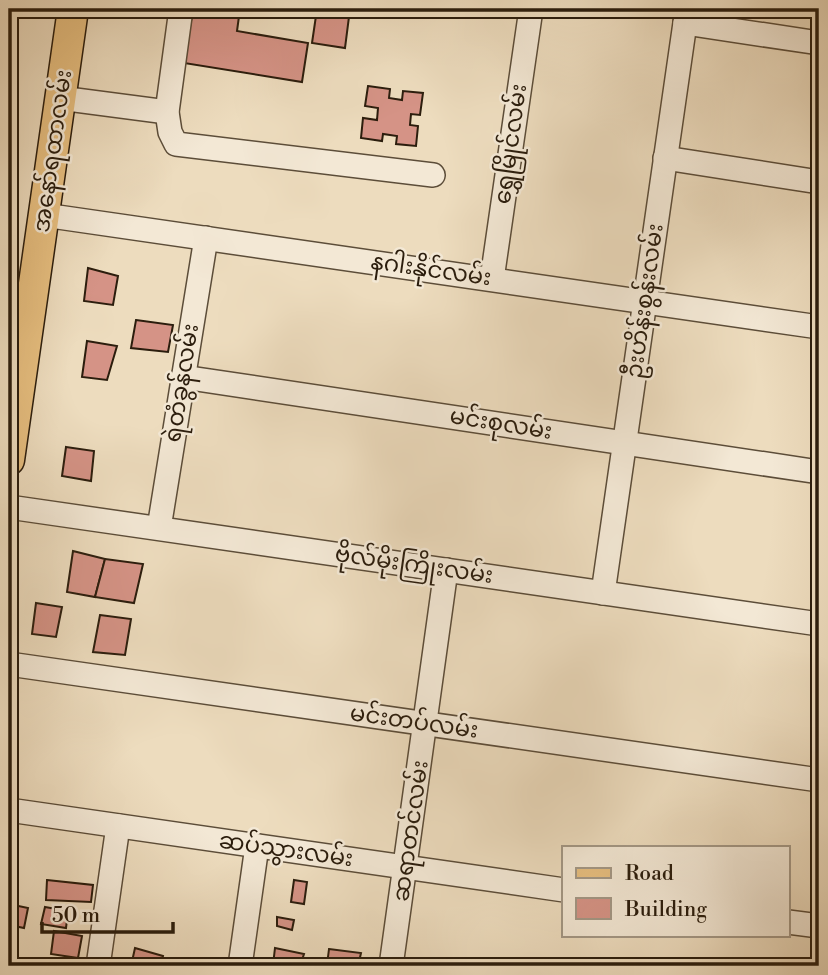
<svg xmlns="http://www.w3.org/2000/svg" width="828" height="975" font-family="'Libre Bodoni','Noto Sans Myanmar',serif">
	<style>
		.building { fill: #d59386; stroke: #2b1d0d; stroke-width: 2 }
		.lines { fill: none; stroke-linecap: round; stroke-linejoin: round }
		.minor-casing { stroke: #5c4d39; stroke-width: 26 }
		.major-casing { stroke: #2b1d0d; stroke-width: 33 }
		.minor { stroke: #f3e8d5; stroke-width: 23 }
		.major { stroke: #e6be7f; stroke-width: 30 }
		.labels { text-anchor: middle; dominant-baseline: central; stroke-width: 5; stroke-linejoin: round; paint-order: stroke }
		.street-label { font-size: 23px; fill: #2b1d0d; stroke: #f3e8d5 }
	</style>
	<rect width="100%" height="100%" fill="#eddcbe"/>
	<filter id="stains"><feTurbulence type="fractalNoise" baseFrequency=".00286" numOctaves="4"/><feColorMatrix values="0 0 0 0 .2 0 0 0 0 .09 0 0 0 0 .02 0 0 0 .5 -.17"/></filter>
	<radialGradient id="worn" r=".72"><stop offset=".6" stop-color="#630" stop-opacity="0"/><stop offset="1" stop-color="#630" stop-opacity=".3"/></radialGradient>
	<g class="building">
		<path d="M193,9H240L237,31L308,43L302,82L184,63Z"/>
		<path d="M317,9H350L345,48L312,43Z"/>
		<path d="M368,86L390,89L389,98L402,100L403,91L423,93L420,115L411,114L410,125L418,126L416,146L396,144L397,136L383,134L382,141L361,138L363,118L377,120L378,108L365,106Z"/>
		<path d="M88,268L118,276L113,305L84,301Z"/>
		<path d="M136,320L173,325L168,352L131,348Z"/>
		<path d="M87,341L117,346L107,380L82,377Z"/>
		<path d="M66,447L94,451L91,481L62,476Z"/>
		<path d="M73,551L105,559L95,597L67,592Z"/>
		<path d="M105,559L143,564L134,603L95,597Z"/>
		<path d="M36,603L62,607L56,637L32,634Z"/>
		<path d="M100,615L131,619L125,655L93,652Z"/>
		<path d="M47,880L93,885L91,902L46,900Z"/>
		<path d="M294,880L307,882L304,904L291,902Z"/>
		<path d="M9,904L28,908L24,928L9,925Z"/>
		<path d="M45,907L68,911L66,928L41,924Z"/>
		<path d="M277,917L294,920L292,930L277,926Z"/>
		<path d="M54,931L82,936L78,958L51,954Z"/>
		<path d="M135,948L163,956L161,966H131Z"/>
		<path d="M275,948L304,954L300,966L273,965Z"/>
		<path d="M329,949L361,953L358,966L327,965Z"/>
	</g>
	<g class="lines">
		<defs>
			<g id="minor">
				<path d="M181,9L167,112L170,132L176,144L433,175"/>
				<path d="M685,23L819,43"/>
				<path d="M60,98L167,112"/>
				<path d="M665,158L819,182"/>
				<path d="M44,215L819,327"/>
				<path d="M492,279L531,9"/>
				<path d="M183,377L819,472"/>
				<path d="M9,507L819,624"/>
				<path d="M159,528L206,238"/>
				<path d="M603,593L687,9"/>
				<path d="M9,664L819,780"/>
				<path d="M9,810L564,890"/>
				<path d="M788,922L819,926"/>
				<path d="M98,966L118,826"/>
				<path d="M240,966L257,846"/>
				<path d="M391,966L446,570"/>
			</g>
			<path id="major" d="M9,460L73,9"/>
		</defs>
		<use href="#minor" class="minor-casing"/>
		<use href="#major" class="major-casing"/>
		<use href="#minor" class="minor"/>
		<use href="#major" class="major"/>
	</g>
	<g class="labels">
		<g class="street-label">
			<text transform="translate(511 144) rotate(-82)">ရွှေမြိုင်လမ်း</text>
			<text transform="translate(53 151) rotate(-82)">အနော်ရထာလမ်း</text>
			<text transform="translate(431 270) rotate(8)">နဂါးနိုင်လမ်း</text>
			<text transform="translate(645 301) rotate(-82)">ဦးဟိန်းစွန်းလမ်း</text>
			<text transform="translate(182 383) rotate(-81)">ရဲတံခွန်လမ်း</text>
			<text transform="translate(501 424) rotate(9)">မင်းစုလမ်း</text>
			<text transform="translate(414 565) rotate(8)">ဗိုလ်မိုးကြိုးလမ်း</text>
			<text transform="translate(414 722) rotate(8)">မင်းတပ်လမ်း</text>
			<text transform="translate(411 831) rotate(-82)">ဆရာတင်လမ်း</text>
			<text transform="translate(286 850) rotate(8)">ဆပ်သွားလမ်း</text>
		</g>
	</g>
	<rect width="828" height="975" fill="none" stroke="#eddcbe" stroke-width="35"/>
	<rect x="10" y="10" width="807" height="954" fill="none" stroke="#2b1d0d" stroke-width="3.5"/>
	<rect x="18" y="18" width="793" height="940" fill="none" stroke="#2b1d0d" stroke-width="2"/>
	<rect x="562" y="846" width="228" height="91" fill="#f3e8d5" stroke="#a39785" stroke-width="2"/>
	<rect x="576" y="868" width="35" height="10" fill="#e6be7f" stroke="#a39785" stroke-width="2"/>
	<text x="625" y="880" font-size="21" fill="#2b1d0d">Road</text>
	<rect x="576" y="898" width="35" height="21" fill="#d59386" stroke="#a39785" stroke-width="2"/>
	<text x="625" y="916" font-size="21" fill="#2b1d0d">Building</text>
	<path d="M42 922v10h131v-10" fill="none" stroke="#2b1d0d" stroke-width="3.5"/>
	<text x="52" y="922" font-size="21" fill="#2b1d0d" stroke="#f3e8d5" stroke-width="5" paint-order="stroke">50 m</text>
	<rect width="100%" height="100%" filter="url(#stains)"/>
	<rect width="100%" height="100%" fill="url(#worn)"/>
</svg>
